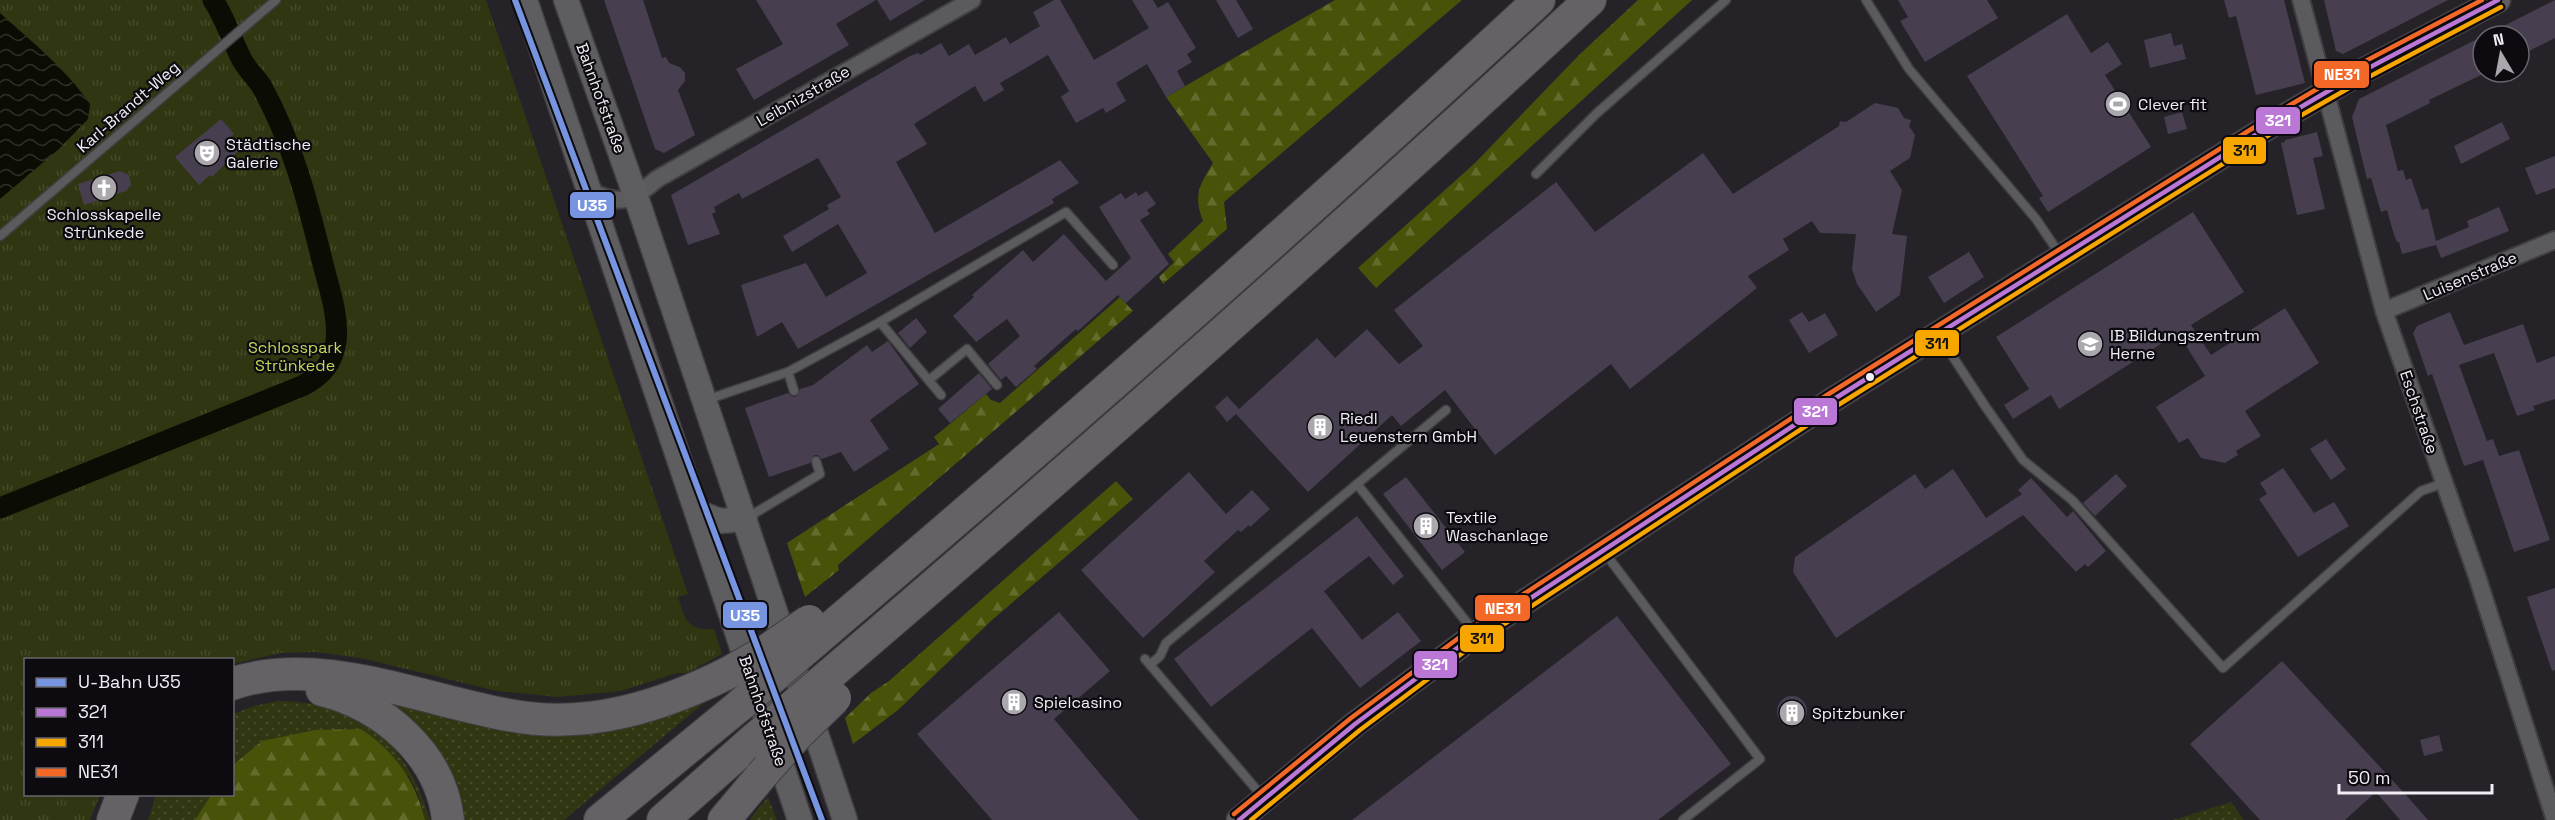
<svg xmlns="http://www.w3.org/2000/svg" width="2555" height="820" font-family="'Space Grotesk',sans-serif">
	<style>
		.grass { fill: url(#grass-dots) }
		.forest { fill: url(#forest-firs) }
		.park { fill: url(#park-tufts) }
		.water { fill: url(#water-waves) }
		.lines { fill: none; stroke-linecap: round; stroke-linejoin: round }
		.canal { stroke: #0b0d04; stroke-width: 21 }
		.building { fill: #473e4f }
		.lane-casing { stroke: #423f44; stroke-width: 11 }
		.street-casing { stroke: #423f44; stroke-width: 20 }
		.secondary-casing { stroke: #423f44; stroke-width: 27 }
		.highway-casing { stroke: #423f44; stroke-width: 34 }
		.lane { stroke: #5b5b5d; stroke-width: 8 }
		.street { stroke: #5b5b5d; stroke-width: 16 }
		.secondary { stroke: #5e5d60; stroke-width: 24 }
		.highway { stroke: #646265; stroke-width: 32 }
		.highway-bridge-casing { stroke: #423f44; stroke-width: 34; stroke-linecap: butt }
		.highway-bridge { stroke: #646265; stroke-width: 32 }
		.bus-1-casing { stroke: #0d0b10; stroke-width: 9 }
		.bus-2-casing { stroke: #0d0b10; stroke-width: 9 }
		.bus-3-casing { stroke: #0d0b10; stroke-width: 9 }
		.bus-1 { stroke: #ba77d6; stroke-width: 4.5 }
		.bus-2 { stroke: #f7a600; stroke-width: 4.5 }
		.bus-3 { stroke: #f36827; stroke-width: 4.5 }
		.metro-1-casing { stroke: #0d0b10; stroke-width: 10 }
		.metro-1 { stroke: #7694e0; stroke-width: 6 }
		.bus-dot { fill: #f1eef5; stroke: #0d0b10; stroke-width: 2 }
		.labels { text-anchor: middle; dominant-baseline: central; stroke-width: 4.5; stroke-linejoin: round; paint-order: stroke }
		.street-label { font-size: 16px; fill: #f1eef5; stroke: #0d0b10 }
		.poi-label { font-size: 16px; fill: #f1eef5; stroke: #0d0b10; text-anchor: start }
		.park-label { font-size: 16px; fill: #c5d959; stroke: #0d0b10 }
		.line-badge { stroke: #0d0b10; stroke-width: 2 }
		.badge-label { font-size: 16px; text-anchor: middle; font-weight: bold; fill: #fff }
		.pale-badge-label { font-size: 16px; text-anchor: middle; font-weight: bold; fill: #111 }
	</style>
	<defs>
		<pattern id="grass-dots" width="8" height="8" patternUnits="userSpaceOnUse" patternTransform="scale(1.5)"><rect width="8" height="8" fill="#313612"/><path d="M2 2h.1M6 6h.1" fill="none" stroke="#454a29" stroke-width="1.8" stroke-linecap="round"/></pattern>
		<pattern id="forest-firs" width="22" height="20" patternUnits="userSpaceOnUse" patternTransform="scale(1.5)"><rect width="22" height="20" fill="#495209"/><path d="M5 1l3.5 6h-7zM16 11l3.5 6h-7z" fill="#646b2d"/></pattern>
		<pattern id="park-tufts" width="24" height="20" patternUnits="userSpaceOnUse" patternTransform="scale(1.5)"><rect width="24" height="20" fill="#313612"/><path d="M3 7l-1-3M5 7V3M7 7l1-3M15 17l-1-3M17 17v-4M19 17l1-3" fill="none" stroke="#454a29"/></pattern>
		<pattern id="water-waves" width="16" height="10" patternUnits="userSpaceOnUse" patternTransform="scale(1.5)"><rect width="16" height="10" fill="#0b0d04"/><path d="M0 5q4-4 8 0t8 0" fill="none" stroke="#2f3129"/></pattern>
	</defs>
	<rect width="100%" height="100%" fill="#252228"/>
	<g class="grass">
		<path d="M367,690L516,725L699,696L705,702L564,820H455Z"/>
		<path d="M278,701C361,702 407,742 430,820H425L419,797L409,776L262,741L233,765V714L254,706Z"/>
		<path d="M156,795H211L195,820H148Z"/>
		<path d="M768,797L777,820H749Z"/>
		<path d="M2231,802L2244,820H2173Z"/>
	</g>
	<g class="forest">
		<path d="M1335,0H1462L1224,202L1227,229L1163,284L1159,277L1174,262L1168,254L1203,221C1193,195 1199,186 1213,163L1166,97Z"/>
		<path d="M1638,0H1692L1376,288L1358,268L1475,163L1579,55Z"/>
		<path d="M1120,297L1133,311L838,565L839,570L805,597L787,543L939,444L934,437L986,394L991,400L1000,403Z"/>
		<path d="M1116,481L1133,499L992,620L898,710L853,744L845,718L871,693L889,681Z"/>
		<path d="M361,729C395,752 415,780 425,820H195L211,795L232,794L233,765L262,741L315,730Z"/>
	</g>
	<path class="park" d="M0,0H486L688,594L678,597C685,619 687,631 714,629L722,654L687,673H677L621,691L558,697L497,691L365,659L317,652L280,653L233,664L232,660H26V794L100,795L90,820H0Z"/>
	<path class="water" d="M0,13C32,42 66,69 90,104L88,119L59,149L0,199Z"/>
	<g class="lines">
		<path class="canal" d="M0,508L302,386C322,376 333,363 336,341C339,316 329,288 323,264C308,203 293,143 262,87C256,77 246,69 241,58C231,38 225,18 213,0"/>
	</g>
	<g class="building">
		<path d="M604,0H643L662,58L666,57L669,63L680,67L685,73V81L678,90L695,135L664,153L655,149Z"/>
		<path d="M756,0H876L836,24L849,45L754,100L736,69L783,44Z"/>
		<path d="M877,0H925L890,21Z"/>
		<path d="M1054,0H1060L1094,60L1149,28L1132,0H1153L1158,8L1168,2L1196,48L1187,54L1192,62L1177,71L1185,86L1166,97L1147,64L1116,83L1126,101L1106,113L1103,108L1076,123L1061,97L1069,91L1048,55L1000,83L1004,90L984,102L975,86L914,124L927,144L896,162L935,233L1060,160L1079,183L1052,199L1054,203L798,349L782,322L757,337L741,285L806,263L826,297L867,273L838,224L792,252L783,236L829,209L827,205L841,197L818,158L742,199L739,193L714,207L716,212L712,214L720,234L688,245L671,195L910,56L918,53L920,55L941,43L949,56L969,44L975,55L1006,37L1010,44L1040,26L1033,12Z"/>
		<path d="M1216,0H1236L1253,29L1238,38Z"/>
		<path d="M1898,0H1987L1998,18L1925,62L1900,21L1908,17Z"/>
		<path d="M2224,0H2284L2305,83L2256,95L2236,16L2229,18Z"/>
		<path d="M2324,0H2448L2343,54L2336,51Z"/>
		<path d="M2555,0V38L2519,56V36H2484Z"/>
		<path d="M2067,14L2091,53L2108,42L2122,64L2105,75L2151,147L2048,212L2039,198L2043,196L1967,76Z"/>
		<path d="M2171,33L2174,46L2182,44L2186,59L2150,68L2144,40Z"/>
		<path d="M2483,36V74L2429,100L2430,103L2386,125L2398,171L2403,170L2406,180L2411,178L2422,210L2428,208L2436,241L2469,227L2467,221L2499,207L2509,231L2441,258L2436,245L2402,254L2399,242H2397L2394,235L2387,210L2381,212L2371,178L2367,179L2352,117L2359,99Z"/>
		<path d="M1875,103L1898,108L1904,118L1911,120L1909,126L1915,135L1910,158L1890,171L1902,190L1892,234L1907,236L1900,295L1876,312L1857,284L1852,269L1856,234L1820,233L1812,221L1783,239L1789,250L1748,276L1757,288L1630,389L1611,364L1495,455L1445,390L1401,426L1392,415L1308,492L1236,414L1227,422L1215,407L1227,396L1239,409L1317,338L1335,358L1367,329L1399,364L1423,346L1394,310L1556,182L1595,232L1703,153L1733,194L1839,126L1840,121L1846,122Z"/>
		<path d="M2182,112L2187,129L2168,134L2164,117Z"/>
		<path d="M221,119L234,134L229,138L240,149L212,177L210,175L199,185L175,157Z"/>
		<path d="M2502,122L2510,139L2461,164L2454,146Z"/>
		<path d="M2317,132L2323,156L2313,158L2325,209L2297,215L2281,143L2285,142V140Z"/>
		<path d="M2555,156V188L2536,195L2525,168Z"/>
		<path d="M120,171L129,175L131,185L126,191L84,205L78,184Z"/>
		<path d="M1147,191L1156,204L1147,210L1150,214L1140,220L1169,264L1126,303L1118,295L1078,331L1076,329L1034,366L1037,369L1016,387L1006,376L1001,380L988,364L1020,336L1007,319L976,342L953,316L974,297L972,295L1023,250L1033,262L1064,234L1106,281L1131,258L1099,207L1121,193L1125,199L1136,192L1138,196Z"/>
		<path d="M2193,212L2244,292L2191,325L2211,355L2285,308L2319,363L2245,411L2261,436L2236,451L2238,455L2225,463L2201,458L2188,438L2179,443L2156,407L2205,376L2178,333L2059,409L2051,395L2013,419L2004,405L2029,389L1996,337Z"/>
		<path d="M1969,252L1984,277L1944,303L1928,277Z"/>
		<path d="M1802,312L1809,322L1825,313L1838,335L1809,353L1789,320Z"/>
		<path d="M2450,312L2464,345L2523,324L2537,363L2555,356V399L2533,406L2535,410L2517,416L2494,353L2459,365L2487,441L2493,439L2499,456L2519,450L2550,540L2514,552L2483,460L2464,466L2432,374L2428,376L2413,333L2417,326Z"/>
		<path d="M916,318L927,332L910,348L898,333Z"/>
		<path d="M888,341L919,384L870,420L889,449L854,472L841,452L822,459L818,455H814L810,463L769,477L745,408L788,393L792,397H796L800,389L813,385L867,345L872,352Z"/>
		<path d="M979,373L992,389L950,423L938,409Z"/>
		<path d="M2326,439L2346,469L2331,480L2310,449Z"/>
		<path d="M2283,468L2314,513L2334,502L2349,526L2298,557L2259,499L2267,494L2260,483Z"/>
		<path d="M1953,469L1986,518L2022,494L2018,490L2031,478L2067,517L2073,511L2106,551L2088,567L2085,564L2076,572L2023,515L1836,638L1793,572L1795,557L1915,474L1925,489Z"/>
		<path d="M1189,472L1226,514L1252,490L1270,509L1250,527L1249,525L1241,532L1238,530L1204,561L1215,572L1143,638L1081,570Z"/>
		<path d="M2116,474L2127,486L2095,516L2083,503Z"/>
		<path d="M1406,477L1465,552L1442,570L1383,494Z"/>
		<path d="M1357,516L1404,576L1393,585L1369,556L1324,591L1362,640L1398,612L1421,641L1360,688L1312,628L1211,707L1174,659Z"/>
		<path d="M2555,588V670L2552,671L2527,597Z"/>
		<path d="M1059,612L1110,671L1054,719L1139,820H992L917,734Z"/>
		<path d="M1617,616L1731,764L1658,820H1352Z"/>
		<path d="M2282,661L2406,795L2428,820H2400L2376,792L2345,820H2260L2190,744Z"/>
		<circle cx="1792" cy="711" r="15"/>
		<path d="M2439,735L2443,751L2424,756L2420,740Z"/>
	</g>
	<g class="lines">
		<defs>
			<g id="lane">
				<path d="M1866,0L1909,69L2036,219L2061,256"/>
				<path d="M1536,174L1597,113L1726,0"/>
				<path d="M0,236L276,0"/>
				<path d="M880,322L941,395"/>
				<path d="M1940,337L1985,406L2023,460L2072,500L2223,668L2421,491L2444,483"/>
				<path d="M788,372L794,391"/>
				<path d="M929,380L967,349L997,385"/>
				<path d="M706,400L788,372L880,322L1066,212L1113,265"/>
				<path d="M1357,484L1476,634"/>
				<path d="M745,519L820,474L816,461"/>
				<path d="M1605,553L1760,759L1683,820"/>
				<path d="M1145,659L1262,796"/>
				<path d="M1151,664L1160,656L1166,643L1446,410"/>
			</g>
			<g id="street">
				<path d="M2301,0L2384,311L2477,576L2555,820"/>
				<path d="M590,191C621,207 632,200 657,179L972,0"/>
				<path d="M2384,311L2555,240"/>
			</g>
			<g id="secondary">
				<path d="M525,0L800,820"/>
				<path d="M566,0L636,197L845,820"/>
				<path d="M697,512L720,521L745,519"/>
				<path d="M1239,820L1355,724L1476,634L1831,401L2289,114L2359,73L2498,0"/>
			</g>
			<g id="highway">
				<path d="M815,641C1061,432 1303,219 1539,0"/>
				<path d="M827,677C1085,456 1341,231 1590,0"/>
				<path d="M232,684C318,653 428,702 514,716C589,729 662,706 728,673"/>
				<path d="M322,690C383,705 441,754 448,820"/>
				<path d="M113,820L123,794"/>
				<path d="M600,820L739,706"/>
				<path d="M663,820L751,742"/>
				<path d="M724,820L761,776"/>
			</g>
		</defs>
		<use href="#lane" class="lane-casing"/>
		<use href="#street" class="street-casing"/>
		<use href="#secondary" class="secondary-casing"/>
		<use href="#highway" class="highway-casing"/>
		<use href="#lane" class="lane"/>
		<use href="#street" class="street"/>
		<use href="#secondary" class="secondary"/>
		<use href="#highway" class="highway"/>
		<defs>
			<g id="highway-bridge">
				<path d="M728,673L766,651L809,621"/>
				<path d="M739,706L815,641"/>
				<path d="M751,742L827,677"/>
				<path d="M761,776L799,733L835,698"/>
			</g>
		</defs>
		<use href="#highway-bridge" class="highway-bridge-casing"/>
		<use href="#highway-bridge" class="highway-bridge"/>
		<defs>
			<path id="bus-1" d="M1239,820L1355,724L1476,634L1831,401L2289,114L2359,73L2498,0"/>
			<path id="bus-2" d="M1251,820L1360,730L1480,640L1835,407L2293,120L2363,80L2501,7"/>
			<path id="bus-3" d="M1234,814L1351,718L1472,628L1827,395L2285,108L2356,66L2482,0"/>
		</defs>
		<use href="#bus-1" class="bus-1-casing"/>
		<use href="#bus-2" class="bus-2-casing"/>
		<use href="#bus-3" class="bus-3-casing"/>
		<use href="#bus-1" class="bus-1"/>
		<use href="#bus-2" class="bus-2"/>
		<use href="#bus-3" class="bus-3"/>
		<defs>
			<path id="metro-1" d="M515,0L822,820"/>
		</defs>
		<use href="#metro-1" class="metro-1-casing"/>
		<use href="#metro-1" class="metro-1"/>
	</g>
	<defs>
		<symbol id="stadium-disc" viewBox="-11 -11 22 22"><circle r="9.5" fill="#aaa7ad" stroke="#0d0b10"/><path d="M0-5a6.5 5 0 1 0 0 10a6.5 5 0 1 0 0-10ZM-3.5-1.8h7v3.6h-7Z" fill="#fff"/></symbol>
		<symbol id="theatre-disc" viewBox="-11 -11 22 22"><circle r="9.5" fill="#aaa7ad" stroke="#0d0b10"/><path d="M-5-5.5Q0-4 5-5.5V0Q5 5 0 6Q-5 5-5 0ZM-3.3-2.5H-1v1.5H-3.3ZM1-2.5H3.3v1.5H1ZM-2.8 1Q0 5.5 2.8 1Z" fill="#fff"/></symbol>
		<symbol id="church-disc" viewBox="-11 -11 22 22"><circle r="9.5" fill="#aaa7ad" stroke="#0d0b10"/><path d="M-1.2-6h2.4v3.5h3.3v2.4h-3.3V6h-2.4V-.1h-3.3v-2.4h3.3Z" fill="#fff"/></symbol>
		<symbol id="school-disc" viewBox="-11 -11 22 22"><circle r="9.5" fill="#aaa7ad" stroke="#0d0b10"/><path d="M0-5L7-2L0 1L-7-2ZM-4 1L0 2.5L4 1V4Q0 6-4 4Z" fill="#fff"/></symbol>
		<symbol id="building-disc" viewBox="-11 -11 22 22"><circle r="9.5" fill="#aaa7ad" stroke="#0d0b10"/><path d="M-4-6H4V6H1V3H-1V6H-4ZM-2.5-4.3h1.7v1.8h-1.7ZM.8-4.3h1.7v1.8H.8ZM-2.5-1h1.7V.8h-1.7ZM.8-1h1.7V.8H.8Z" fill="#fff"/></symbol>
	</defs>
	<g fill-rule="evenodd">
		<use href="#stadium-disc" x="2103" y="89" width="30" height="30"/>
		<use href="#theatre-disc" x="192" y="138" width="30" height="30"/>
		<use href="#church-disc" x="89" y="173" width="30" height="30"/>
		<use href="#school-disc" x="2075" y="329" width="30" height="30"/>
		<use href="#building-disc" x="1305" y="412" width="30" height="30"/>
		<use href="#building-disc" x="1411" y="511" width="30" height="30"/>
		<use href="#building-disc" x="999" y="687" width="30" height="30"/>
		<use href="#building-disc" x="1777" y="698" width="30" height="30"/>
	</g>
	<circle class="bus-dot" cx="1870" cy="377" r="5"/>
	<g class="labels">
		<g class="street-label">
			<text transform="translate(803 96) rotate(-30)">Leibnizstraße</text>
			<text transform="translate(601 98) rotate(70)">Bahnhofstraße</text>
			<text transform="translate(128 107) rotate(-41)">Karl-Brandt-Weg</text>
			<text transform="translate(2470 276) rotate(-23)">Luisenstraße</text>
			<text transform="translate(2419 412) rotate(71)">Eschstraße</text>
			<text transform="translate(763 711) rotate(71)">Bahnhofstraße</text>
		</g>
		<g class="poi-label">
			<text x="2138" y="104">Clever fit</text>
			<text x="226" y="144">Städtische<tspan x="226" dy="18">Galerie</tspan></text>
			<text x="104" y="214" text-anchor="middle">Schlosskapelle<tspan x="104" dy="18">Strünkede</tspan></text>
			<text x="2110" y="335">IB Bildungszentrum<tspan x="2110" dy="18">Herne</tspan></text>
			<text x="1340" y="418">Riedl<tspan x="1340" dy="18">Leuenstern GmbH</tspan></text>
			<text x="1446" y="517">Textile<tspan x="1446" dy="18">Waschanlage</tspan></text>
			<text x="1034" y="702">Spielcasino</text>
			<text x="1812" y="713">Spitzbunker</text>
		</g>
		<g class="park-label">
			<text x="295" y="347">Schlosspark<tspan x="295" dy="18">Strünkede</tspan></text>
		</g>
	</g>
	<g class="line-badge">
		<rect x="2313" y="60" width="57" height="29" rx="6" fill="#f36827"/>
		<rect x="2255" y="106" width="46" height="29" rx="6" fill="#ba77d6"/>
		<rect x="2222" y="136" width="45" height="29" rx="6" fill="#f7a600"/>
		<rect x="569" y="191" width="46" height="28" rx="6" fill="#7694e0"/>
		<rect x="1914" y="329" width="46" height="28" rx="6" fill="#f7a600"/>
		<rect x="1793" y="397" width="45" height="29" rx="6" fill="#ba77d6"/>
		<rect x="1474" y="594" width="57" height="28" rx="6" fill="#f36827"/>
		<rect x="722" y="601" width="46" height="28" rx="6" fill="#7694e0"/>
		<rect x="1459" y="624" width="46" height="29" rx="6" fill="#f7a600"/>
		<rect x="1413" y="650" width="45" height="29" rx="6" fill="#ba77d6"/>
	</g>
	<g class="badge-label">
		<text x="2342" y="80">NE31</text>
		<text x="2278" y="126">321</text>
		<text x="592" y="211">U35</text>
		<text x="1815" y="417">321</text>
		<text x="1503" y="614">NE31</text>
		<text x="745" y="621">U35</text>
		<text x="1435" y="670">321</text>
	</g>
	<g class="pale-badge-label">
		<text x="2245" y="156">311</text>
		<text x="1937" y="349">311</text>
		<text x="1482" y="644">311</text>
	</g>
	<rect x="24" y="658" width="210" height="138" fill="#0d0b10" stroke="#68666c" stroke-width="1.5"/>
	<rect x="36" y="678" width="30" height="9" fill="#7694e0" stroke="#68666c" stroke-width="1.5"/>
	<text x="78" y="688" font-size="18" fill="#f1eef5">U-Bahn U35</text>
	<rect x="36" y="708" width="30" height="9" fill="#ba77d6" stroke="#68666c" stroke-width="1.5"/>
	<text x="78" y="718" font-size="18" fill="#f1eef5">321</text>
	<rect x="36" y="738" width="30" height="9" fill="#f7a600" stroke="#68666c" stroke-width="1.5"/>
	<text x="78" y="748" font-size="18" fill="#f1eef5">311</text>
	<rect x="36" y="768" width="30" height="9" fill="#f36827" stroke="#68666c" stroke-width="1.5"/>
	<text x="78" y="778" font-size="18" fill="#f1eef5">NE31</text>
	<g transform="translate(2501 54) rotate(350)"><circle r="28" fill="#0d0b10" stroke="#68666c" stroke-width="1.5"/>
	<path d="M0-4.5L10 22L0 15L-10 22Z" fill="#aaa7ad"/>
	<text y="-9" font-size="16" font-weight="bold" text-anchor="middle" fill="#f1eef5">N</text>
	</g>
	<path d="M2339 784v9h153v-9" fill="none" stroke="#f1eef5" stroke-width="3"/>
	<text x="2348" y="784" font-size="18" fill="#f1eef5" stroke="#0d0b10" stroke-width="4.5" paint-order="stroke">50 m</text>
</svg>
